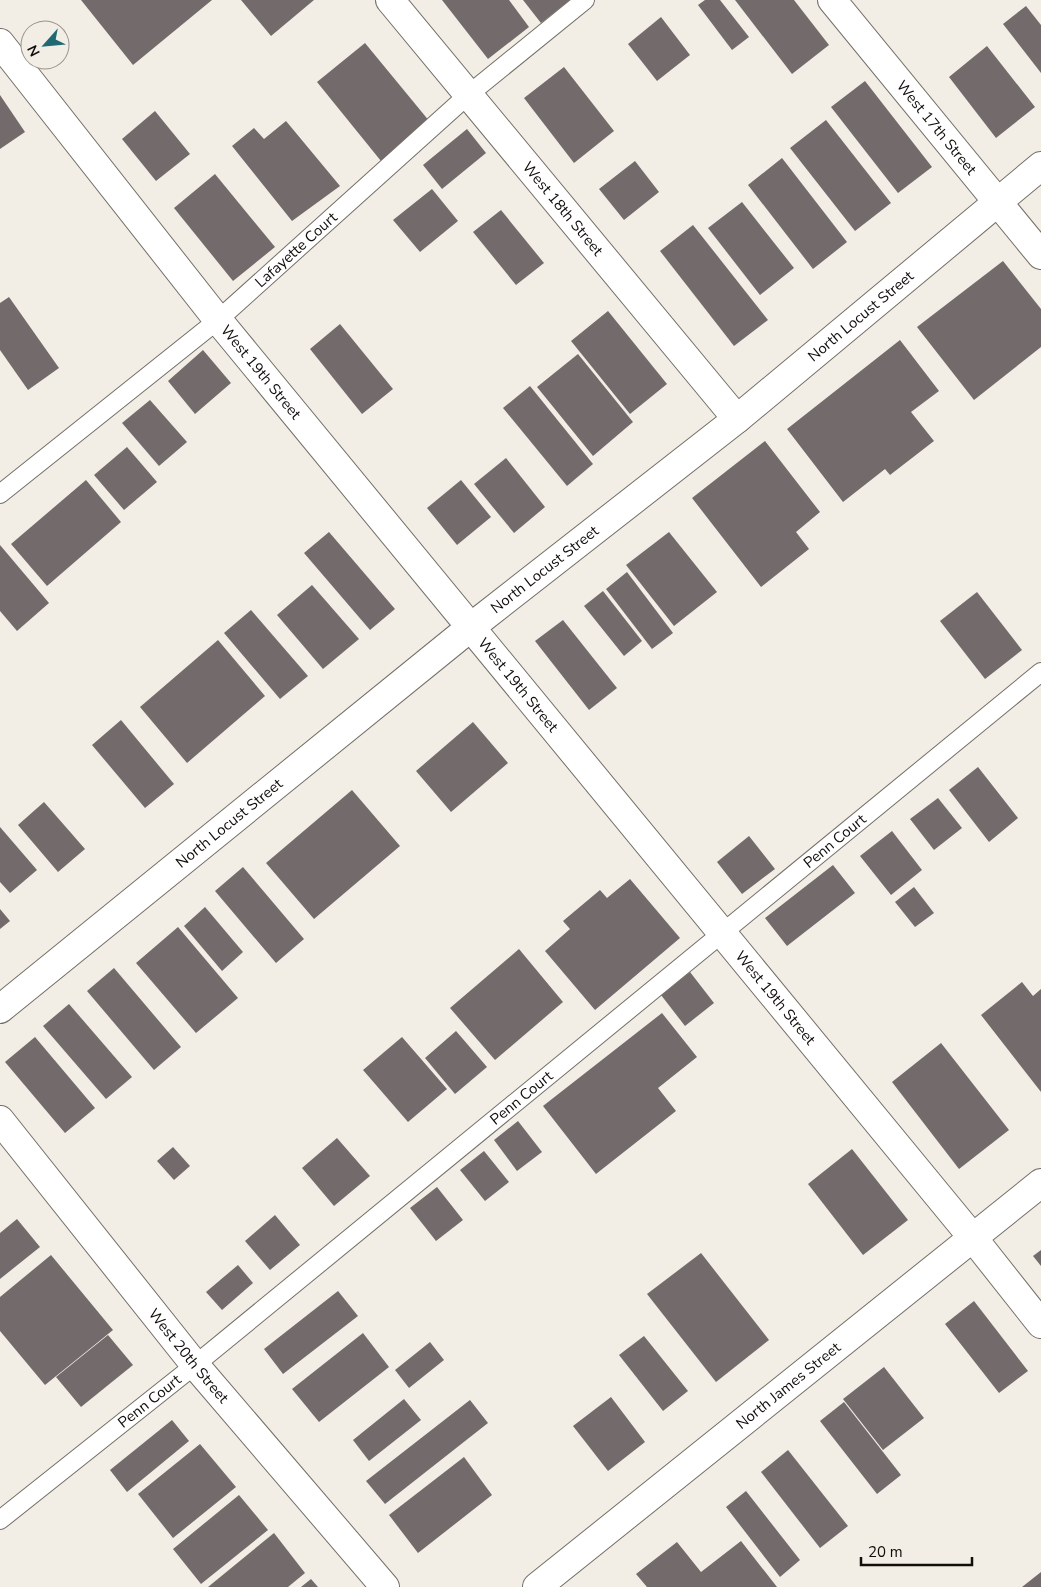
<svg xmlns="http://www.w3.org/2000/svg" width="1041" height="1587" font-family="'Nunito Sans',sans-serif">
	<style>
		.building { fill: #736a6c }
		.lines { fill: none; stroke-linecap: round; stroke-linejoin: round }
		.service-casing { stroke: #746f68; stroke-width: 20 }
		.minor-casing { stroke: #746f68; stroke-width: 30 }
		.service { stroke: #fff; stroke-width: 18 }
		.minor { stroke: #fff; stroke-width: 28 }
		.labels { text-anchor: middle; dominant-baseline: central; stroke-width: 4; stroke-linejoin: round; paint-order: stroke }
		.street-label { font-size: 15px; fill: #100e0b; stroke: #f3eee5 }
	</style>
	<rect width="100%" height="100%" fill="#f3eee5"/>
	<g class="building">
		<path d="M81,0H212L133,65Z"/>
		<path d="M241,0H314L271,36Z"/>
		<path d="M442,0H509L529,27L488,59Z"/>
		<path d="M523,0H570L541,23Z"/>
		<path d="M705,0H720L749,37L732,50L698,5Z"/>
		<path d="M735,0H794L829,45L792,74Z"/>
		<path d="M1026,6L1041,25V73L1003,24Z"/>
		<path d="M661,17L690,55L657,81L628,44Z"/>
		<path d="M365,43L430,122L381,161L317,82Z"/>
		<path d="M987,46L1035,107L996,138L949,77Z"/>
		<path d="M564,67L614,131L574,163L524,98Z"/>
		<path d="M865,81L932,167L898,193L831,107Z"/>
		<path d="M0,95L25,132L0,149Z"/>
		<path d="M155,111L190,154L156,181L122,139Z"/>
		<path d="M826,120L891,203L855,231L790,148Z"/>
		<path d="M286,121L340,186L292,221L232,146L254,128L264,139Z"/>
		<path d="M467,129L486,153L442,189L423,165Z"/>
		<path d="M782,158L847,242L813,269L748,185Z"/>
		<path d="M635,161L659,192L624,220L599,189Z"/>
		<path d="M215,174L275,247L233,281L174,208Z"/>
		<path d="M432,189L458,221L420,252L393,220Z"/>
		<path d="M742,202L794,268L760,295L708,228Z"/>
		<path d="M501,210L544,263L516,285L473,232Z"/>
		<path d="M693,225L768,320L734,346L660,251Z"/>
		<path d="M1003,261L1041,309V347L974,400L917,327Z"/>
		<path d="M9,297L59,368L28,390L0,350V303Z"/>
		<path d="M608,311L667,384L630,414L571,341Z"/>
		<path d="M340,324L393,389L362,414L310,349Z"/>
		<path d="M900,340L939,391L911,412L934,441L890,475L885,469L843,502L787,429Z"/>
		<path d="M203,350L231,383L195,414L168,381Z"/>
		<path d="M578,354L633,422L593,456L537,387Z"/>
		<path d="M530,386L593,464L567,486L503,408Z"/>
		<path d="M150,400L187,442L159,466L122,423Z"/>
		<path d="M765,441L820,512L796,532L809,549L761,587L692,498Z"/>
		<path d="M127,447L157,482L124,510L94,475Z"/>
		<path d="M506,458L545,507L514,533L474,484Z"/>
		<path d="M86,480L121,522L47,586L11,544Z"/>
		<path d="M461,480L491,517L457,545L427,508Z"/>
		<path d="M329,532L395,609L370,630L304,553Z"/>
		<path d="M669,532L717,592L674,626L626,565Z"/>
		<path d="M0,545L49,603L17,631L0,611Z"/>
		<path d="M627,572L673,633L652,649L606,589Z"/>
		<path d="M312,585L359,639L323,669L277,615Z"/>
		<path d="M603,591L642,641L624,656L584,606Z"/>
		<path d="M977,592L1022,650L985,679L940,621Z"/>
		<path d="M251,610L308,676L280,699L224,633Z"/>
		<path d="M563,620L617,688L589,710L535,641Z"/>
		<path d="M218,640L265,696L187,763L140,707Z"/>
		<path d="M121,720L174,784L145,808L92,745Z"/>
		<path d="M473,722L508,763L451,812L416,771Z"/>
		<path d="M978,767L1018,818L989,842L949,790Z"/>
		<path d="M352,790L400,846L314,919L266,863Z"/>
		<path d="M938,798L962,828L934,850L910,819Z"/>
		<path d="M44,802L85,849L58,872L18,825Z"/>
		<path d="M0,827L37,870L10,893L0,882Z"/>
		<path d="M892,831L922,870L891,895L860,856Z"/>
		<path d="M749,836L775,869L742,894L717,862Z"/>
		<path d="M833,865L855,893L787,946L765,918Z"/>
		<path d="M243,867L304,939L276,963L215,891Z"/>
		<path d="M630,879L680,938L595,1010L545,951L570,929L563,921L600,890L607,898Z"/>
		<path d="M914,887L934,913L915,927L895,902Z"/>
		<path d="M205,907L243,952L222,971L184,926Z"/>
		<path d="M0,909L10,921L0,929Z"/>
		<path d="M178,927L238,998L196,1033L136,963Z"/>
		<path d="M519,949L563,1002L495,1060L450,1008Z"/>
		<path d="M114,968L181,1047L154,1070L87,991Z"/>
		<path d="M690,972L714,1003L685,1026L661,995Z"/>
		<path d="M1022,982L1033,996L1041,989V1092L981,1015Z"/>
		<path d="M69,1004L132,1077L106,1099L43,1026Z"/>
		<path d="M662,1013L697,1057L658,1088L676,1111L596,1174L543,1106Z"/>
		<path d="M456,1031L487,1067L455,1094L425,1058Z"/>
		<path d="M35,1037L95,1108L65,1133L5,1062Z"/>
		<path d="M402,1037L447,1089L408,1122L363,1070Z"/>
		<path d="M941,1043L1009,1130L959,1169L892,1082Z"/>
		<path d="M518,1121L542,1152L517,1171L494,1140Z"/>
		<path d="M337,1138L370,1176L334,1206L302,1168Z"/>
		<path d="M173,1147L190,1166L174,1180L157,1161Z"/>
		<path d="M852,1149L908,1220L863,1255L808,1184Z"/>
		<path d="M484,1151L509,1182L485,1201L460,1170Z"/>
		<path d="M437,1187L463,1220L436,1241L410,1208Z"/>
		<path d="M275,1215L300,1245L270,1270L245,1241Z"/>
		<path d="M17,1219L40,1247L0,1279V1233Z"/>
		<path d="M1041,1250V1266L1033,1256Z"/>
		<path d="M701,1253L769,1340L716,1382L647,1294Z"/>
		<path d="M51,1255L113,1330L45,1385L0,1331V1297Z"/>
		<path d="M238,1265L253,1283L222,1310L206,1292Z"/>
		<path d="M338,1291L358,1316L283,1374L264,1349Z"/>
		<path d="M974,1301L1028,1371L999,1393L945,1324Z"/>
		<path d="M363,1333L389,1367L319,1422L292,1389Z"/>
		<path d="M108,1335L133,1365L81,1407L56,1377Z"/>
		<path d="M644,1336L688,1391L663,1411L619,1355Z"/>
		<path d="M430,1342L444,1360L409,1388L395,1370Z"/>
		<path d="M884,1367L924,1418L883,1450L843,1399Z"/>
		<path d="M611,1397L645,1442L608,1471L573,1426Z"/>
		<path d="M404,1399L421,1420L369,1461L353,1440Z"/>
		<path d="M470,1400L488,1423L385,1504L366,1481Z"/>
		<path d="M844,1402L901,1475L877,1494L820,1421Z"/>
		<path d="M172,1420L189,1441L127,1492L110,1470Z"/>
		<path d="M200,1444L236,1487L173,1538L138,1494Z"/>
		<path d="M788,1450L848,1526L820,1548L761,1472Z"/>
		<path d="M464,1457L492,1495L418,1553L389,1515Z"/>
		<path d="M746,1491L800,1560L780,1577L726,1507Z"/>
		<path d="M239,1495L268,1530L201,1584L173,1549Z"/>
		<path d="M274,1533L305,1573L288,1587H208Z"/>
		<path d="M741,1541L777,1587H647L636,1574L677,1542L701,1572Z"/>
		<path d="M1041,1572V1587H1022Z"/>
		<path d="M311,1579L318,1587H301Z"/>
	</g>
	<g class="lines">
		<defs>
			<g id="service">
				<path id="s1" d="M0,494L218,320L468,95L585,0"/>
				<path id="s2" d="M0,1520L195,1365L1041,672"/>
			</g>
			<g id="minor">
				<path id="s3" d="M390,0L737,419"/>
				<path id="s4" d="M832,0L1041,255"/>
				<path id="s5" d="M0,43L218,320L973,1238L1041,1324"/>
				<path id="s6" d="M0,1009L471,627L737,419L1041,166"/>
				<path id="s7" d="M0,1120L195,1365L385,1587"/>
				<path id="s8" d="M537,1587L1041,1183"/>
			</g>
		</defs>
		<use href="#service" class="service-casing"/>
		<use href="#minor" class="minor-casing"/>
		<use href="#service" class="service"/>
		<use href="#minor" class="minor"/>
	</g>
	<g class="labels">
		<g class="street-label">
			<text stroke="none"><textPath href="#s4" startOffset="165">West 17th Street</textPath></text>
			<text stroke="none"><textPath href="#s3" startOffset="271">West 18th Street</textPath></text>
			<text stroke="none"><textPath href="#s1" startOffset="384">Lafayette Court</textPath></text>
			<text stroke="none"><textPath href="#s6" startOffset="1105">North Locust Street</textPath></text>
			<text stroke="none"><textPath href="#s5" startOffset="420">West 19th Street</textPath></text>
			<text stroke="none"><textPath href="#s6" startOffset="700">North Locust Street</textPath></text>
			<text stroke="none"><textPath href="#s5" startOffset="825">West 19th Street</textPath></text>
			<text stroke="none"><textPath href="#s6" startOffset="295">North Locust Street</textPath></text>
			<text stroke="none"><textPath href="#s2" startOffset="1076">Penn Court</textPath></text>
			<text stroke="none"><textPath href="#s5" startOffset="1230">West 19th Street</textPath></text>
			<text stroke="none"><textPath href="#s2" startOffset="671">Penn Court</textPath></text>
			<text stroke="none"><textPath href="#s7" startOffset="302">West 20th Street</textPath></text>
			<text stroke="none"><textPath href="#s8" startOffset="322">North James Street</textPath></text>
			<text stroke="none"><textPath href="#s2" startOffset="191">Penn Court</textPath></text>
		</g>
	</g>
	<g transform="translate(45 45) rotate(243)"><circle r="24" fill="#f3eee5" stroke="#98948e"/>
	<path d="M0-4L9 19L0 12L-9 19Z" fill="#1e6972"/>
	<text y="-8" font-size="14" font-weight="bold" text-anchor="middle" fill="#100e0b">N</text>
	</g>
	<path d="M861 1557v8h111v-8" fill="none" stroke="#100e0b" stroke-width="2.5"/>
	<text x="868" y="1557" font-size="15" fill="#100e0b" stroke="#f3eee5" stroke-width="4" paint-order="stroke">20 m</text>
</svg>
